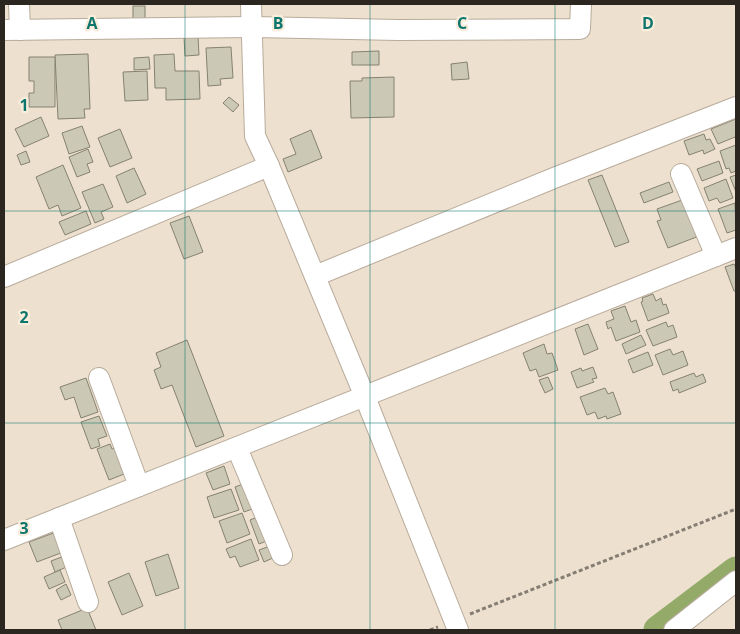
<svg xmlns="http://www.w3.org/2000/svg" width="740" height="634" font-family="'Open Sans',sans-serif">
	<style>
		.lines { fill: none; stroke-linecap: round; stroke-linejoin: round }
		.river { stroke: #93aa68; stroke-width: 29 }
		.building { fill: #cbc8b5; stroke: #868270 }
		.minor-casing { stroke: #b8ab9b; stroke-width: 22 }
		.path { stroke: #857d72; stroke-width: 3; stroke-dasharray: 4 2.5; stroke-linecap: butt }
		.minor { stroke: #fff; stroke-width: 20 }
		.grid { fill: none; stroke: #0f766e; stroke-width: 1; stroke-opacity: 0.55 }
		.grid-label { font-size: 16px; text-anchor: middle; font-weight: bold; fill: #0f766e; stroke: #faeddc; stroke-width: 4.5; stroke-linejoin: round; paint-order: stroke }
	</style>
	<rect width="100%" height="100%" fill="#ede0cf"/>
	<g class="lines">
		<path class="river" d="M658,630L736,571"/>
	</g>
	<g class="building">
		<rect x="133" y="6" width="12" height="13"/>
		<path d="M198,36L199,55L185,56L184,37Z"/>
		<path d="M231,47L233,78L220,79L221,85L208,86L206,48Z"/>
		<path d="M379,51V65H352V52Z"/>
		<path d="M88,54L90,109H84L85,118L58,119L55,55Z"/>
		<path d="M174,54L175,71H199L200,99L166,100V88H155L154,55Z"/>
		<path d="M29,57H55V107H29V93H34V81H29Z"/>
		<path d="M149,57L150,69L134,70V58Z"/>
		<path d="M467,62L469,79L452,80L451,64Z"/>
		<path d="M147,71L148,100L125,101L123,72Z"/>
		<path d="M394,77V117L351,118L350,81H362V78Z"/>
		<path d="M229,97L239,105L233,112L223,103Z"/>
		<path d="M41,117L49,136L24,147L15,129Z"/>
		<path d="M736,119V140L735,137L718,144L711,129Z"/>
		<path d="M82,126L90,147L69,154L62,133Z"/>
		<path d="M120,129L132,158L110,167L98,138Z"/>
		<path d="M311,130L322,158L288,172L283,159L296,154L290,139Z"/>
		<path d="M704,134L706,140L710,139L715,149L704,154L703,150L689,155L684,141Z"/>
		<path d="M736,145V171L731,173L729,168L726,169L720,151Z"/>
		<path d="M88,149L93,162L87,164L90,172L77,177L69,157Z"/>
		<path d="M26,151L30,162L21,165L17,155Z"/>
		<path d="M719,161L723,173L702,181L697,169Z"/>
		<path d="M63,165L81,208L62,216L58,205L49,209L36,177Z"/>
		<path d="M134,168L146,194L127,203L116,176Z"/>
		<path d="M602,175L629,242L615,247L588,180Z"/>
		<path d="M736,175V192L730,177Z"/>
		<path d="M726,179L733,198L720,203L717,198L709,201L704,188Z"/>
		<path d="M669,182L673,192L644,203L640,193Z"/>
		<path d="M103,184L113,207L101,212L104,219L95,223L82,192Z"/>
		<path d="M685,199L699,236L668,248L657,221L661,220L657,209Z"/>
		<path d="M735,203L736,230L727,233L718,209Z"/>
		<path d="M86,211L91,224L65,235L59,222Z"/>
		<path d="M189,216L203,252L184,259L170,223Z"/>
		<path d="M734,264L736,268V291H734L725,267Z"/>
		<path d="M653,294L656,301L661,298L663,305L666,304L669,313L648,321L641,302L643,301L642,298Z"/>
		<path d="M625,306L631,322L636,320L640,332L616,341L611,327L608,329L606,322L614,319L611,311Z"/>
		<path d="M666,322L668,327L673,325L677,337L653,346L646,330Z"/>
		<path d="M588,324L598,349L584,355L575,329Z"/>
		<path d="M641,335L646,345L626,354L622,344Z"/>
		<path d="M187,340L224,436L196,447L172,385L161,389L154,370L161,367L156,353Z"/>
		<path d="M544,344L547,354L552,353L558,370L539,377L536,369L530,371L523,353Z"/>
		<path d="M670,349L673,355L683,351L688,365L663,375L655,355Z"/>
		<path d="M648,352L653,365L633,373L628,360Z"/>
		<path d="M593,367L597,378L592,379L594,382L577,388L571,372L581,368L582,371Z"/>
		<path d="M694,373L696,377L703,374L706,382L679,393L678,389L673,391L670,382Z"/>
		<path d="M548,377L553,389L545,393L539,380Z"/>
		<path d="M86,378L98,412L81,418L74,397L65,400L60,387Z"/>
		<path d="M605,388L608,394L613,392L621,414L607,419L606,416L598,419L595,412L587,415L580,397Z"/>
		<path d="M99,416L107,436L98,439L100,446L91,449L81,422Z"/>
		<path d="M110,444L112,449L119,447L129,472L109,480L97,449Z"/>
		<path d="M224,466L230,484L213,490L206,473Z"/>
		<path d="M246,483L255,508L244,512L235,487Z"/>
		<path d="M231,489L239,510L214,518L207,497Z"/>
		<path d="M242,513L250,534L227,543L219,521Z"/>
		<path d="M260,516L269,540L259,544L250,520Z"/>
		<path d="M59,531L66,551L37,562L29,542Z"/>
		<path d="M251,539L259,560L240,567L235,556L230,558L226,549Z"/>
		<path d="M270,546L275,557L264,562L259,550Z"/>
		<path d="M168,554L179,588L156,596L145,562Z"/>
		<path d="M67,555L71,565L55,572L51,561Z"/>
		<path d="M60,570L65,582L49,589L44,577Z"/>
		<path d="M129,573L143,606L122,615L108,582Z"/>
		<path d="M66,584L71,595L61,600L56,590Z"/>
		<path d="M87,608L96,630H62L58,620Z"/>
	</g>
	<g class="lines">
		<defs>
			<g id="minor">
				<path d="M19,4L20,30"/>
				<path d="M251,4L255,136L269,166L365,397L458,630"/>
				<path d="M4,30L251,27L398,30L580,29L581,4"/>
				<path d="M681,174L716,256"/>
				<path d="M315,276L554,178L736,107"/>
				<path d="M4,277L269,166"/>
				<path d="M99,378L139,486"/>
				<path d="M237,448L282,555"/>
				<path d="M59,518L88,602"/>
				<path d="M4,540L736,248"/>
				<path d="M674,630L736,581"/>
			</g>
		</defs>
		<use href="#minor" class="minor-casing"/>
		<g class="path">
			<path d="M470,614L736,509"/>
			<path d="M430,630L438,627"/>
		</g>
		<use href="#minor" class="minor"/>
	</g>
	<path class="grid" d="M185,4V630M370,4V630M555,4V630M4,211H736M4,423H736"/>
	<g class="grid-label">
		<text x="92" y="29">A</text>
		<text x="278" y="29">B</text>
		<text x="462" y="29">C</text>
		<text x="648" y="29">D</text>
		<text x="24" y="111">1</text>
		<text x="24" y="323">2</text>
		<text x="24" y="534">3</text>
	</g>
	<rect width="740" height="634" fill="none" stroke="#2b2620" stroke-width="10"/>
</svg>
